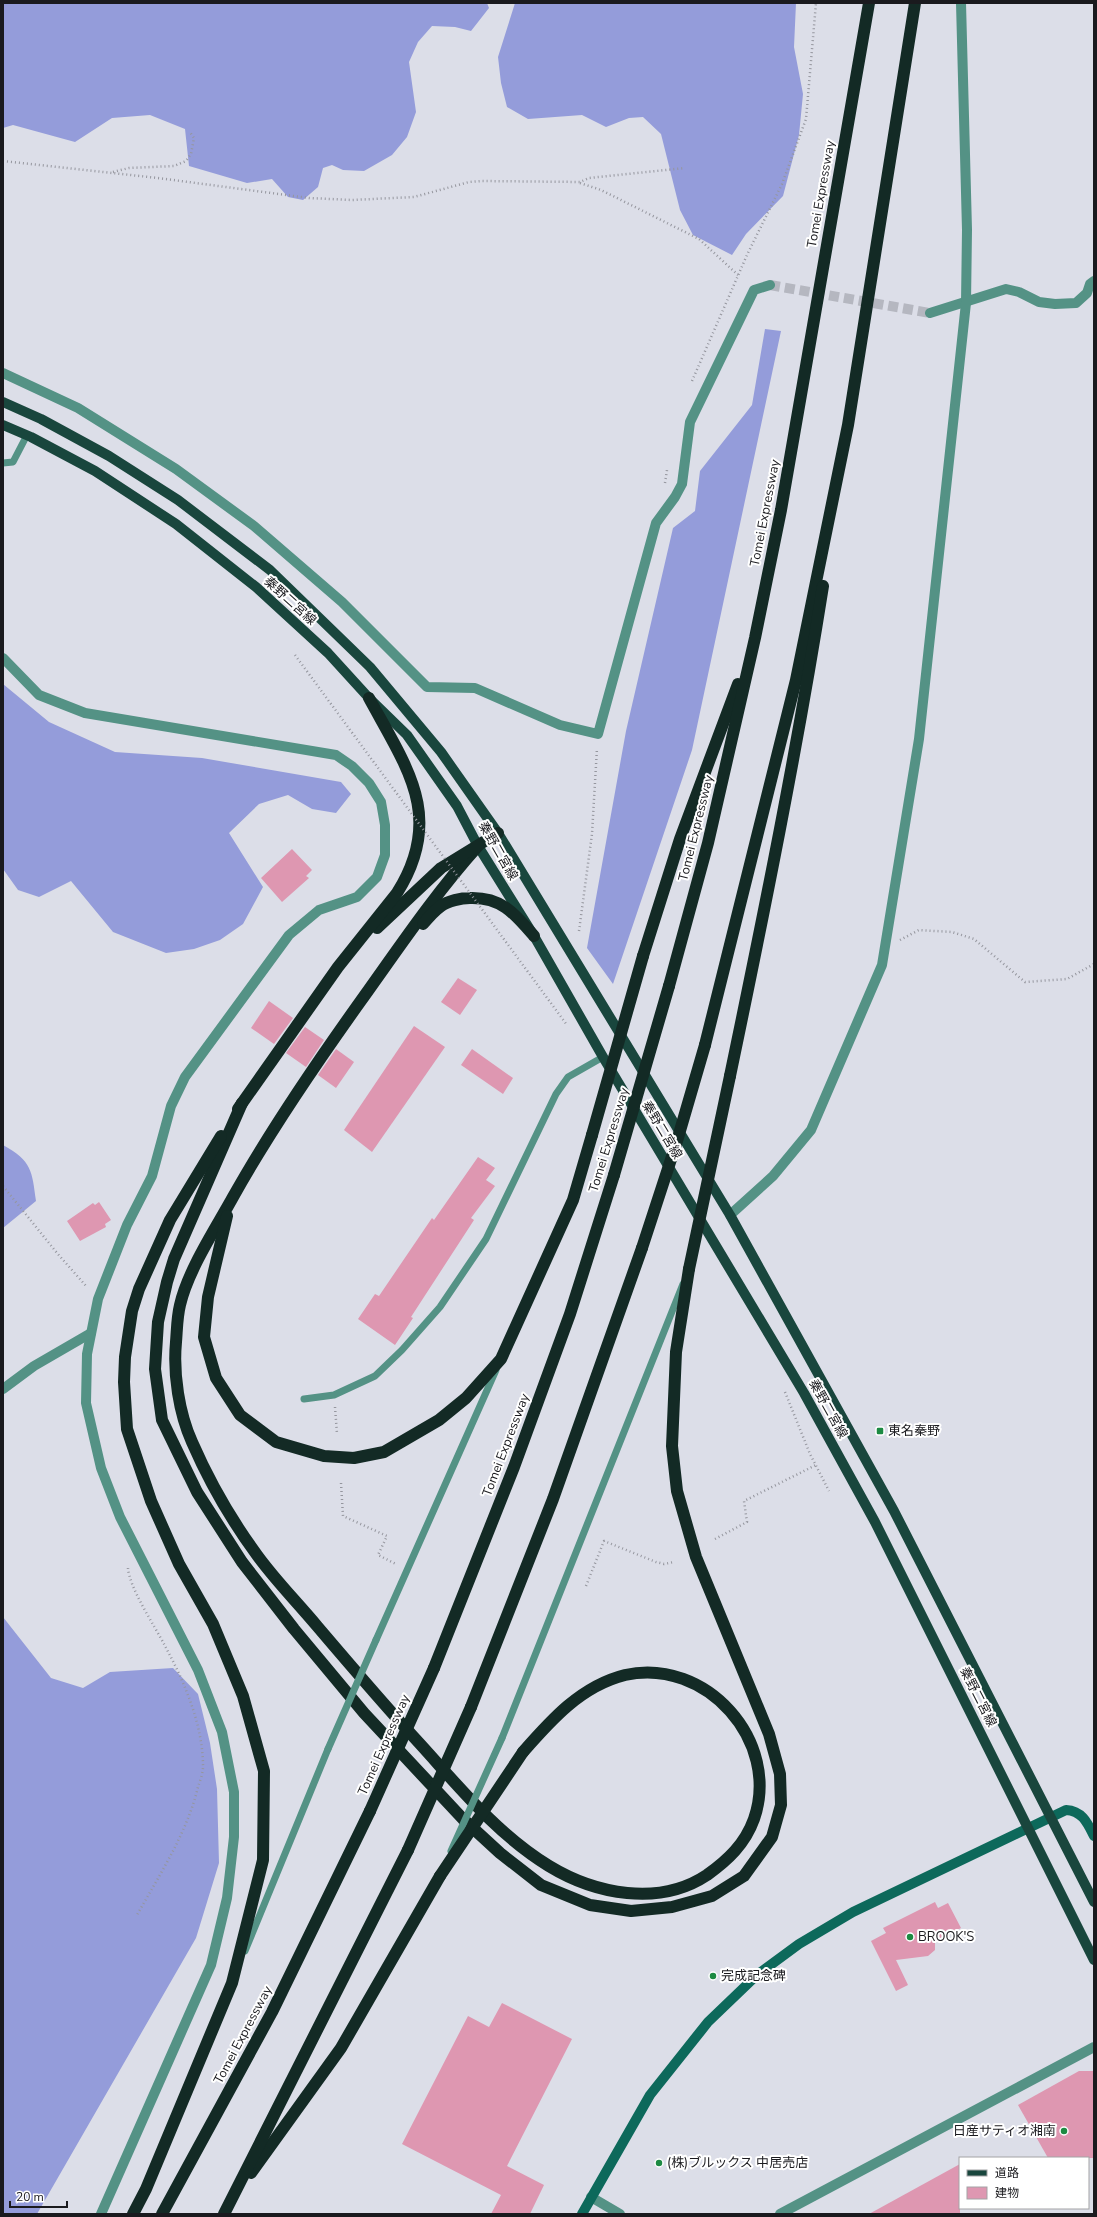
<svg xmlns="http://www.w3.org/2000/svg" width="1097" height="2217" font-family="'Nunito Sans','Noto Sans JP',sans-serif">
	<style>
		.forest { fill: #949cda }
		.building { fill: #de97b1 }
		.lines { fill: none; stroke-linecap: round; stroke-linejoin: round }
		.street-tunnel { stroke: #b5b7c0; stroke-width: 10; stroke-dasharray: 10 5; stroke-linecap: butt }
		.path { stroke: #95969e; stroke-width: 2.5; stroke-dasharray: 1 3; stroke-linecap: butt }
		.lane { stroke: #549285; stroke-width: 7 }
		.street { stroke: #549285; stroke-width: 10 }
		.secondary { stroke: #0d695b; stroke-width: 10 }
		.primary { stroke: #19463d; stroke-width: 10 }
		.highway { stroke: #132a25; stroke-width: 12 }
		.path-bridge { stroke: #95969e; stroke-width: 2.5; stroke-dasharray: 1 3; stroke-linecap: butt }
		.lane-bridge { stroke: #549285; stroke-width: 7 }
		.highway-bridge { stroke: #132a25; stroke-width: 12 }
		.poi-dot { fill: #1c8a42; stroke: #fff; stroke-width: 1.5 }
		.labels { text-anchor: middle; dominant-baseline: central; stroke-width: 4; stroke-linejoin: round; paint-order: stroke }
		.street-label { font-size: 13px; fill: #1a1a1e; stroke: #fff }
		.poi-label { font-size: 13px; fill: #1a1a1e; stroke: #fff; text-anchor: start }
	</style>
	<rect width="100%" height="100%" fill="#dcdee8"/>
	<g class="forest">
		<path d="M3,3H487L489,8L471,31L455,27L432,26L418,42L409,62L416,112L407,137L392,155L364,171L343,170L332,165L323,168L318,187L303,200L288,197L272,179L247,183L189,166L185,129L150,115L112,118L75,142L13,125L3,128Z"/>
		<path d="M515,3H796L794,47L803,94L799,135L783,196L746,234L732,255L693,235L680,210L661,134L643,117L629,118L606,127L582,115L528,119L507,107L501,83L498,57Z"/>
		<path d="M765,329L781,331L692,750L613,984L587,948L626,731L673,528L695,511L700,471L752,405Z"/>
		<path d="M3,684L49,722L115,752L202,758L341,782L351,794L336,813L312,809L288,795L259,804L229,833L263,887L243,924L220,940L194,949L166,953L113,932L71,881L39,897L18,890L3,869Z"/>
		<path d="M3,1145C32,1161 32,1171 36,1201L3,1228Z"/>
		<path d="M3,1617L51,1678L83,1688L110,1672L173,1668L198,1694L210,1743L217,1789L219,1863L196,1938L37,2214H3Z"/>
	</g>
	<g class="building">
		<path d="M292,849L312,870L306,876L309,878L282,902L261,878Z"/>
		<path d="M458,978L477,990L460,1015L441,1002Z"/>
		<path d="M269,1001L293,1018L274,1044L251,1028Z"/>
		<path d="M414,1026L445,1047L372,1152L344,1130Z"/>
		<path d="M305,1027L324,1040L306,1067L286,1053Z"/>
		<path d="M336,1049L354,1062L336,1088L318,1075Z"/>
		<path d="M472,1049L513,1078L503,1094L461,1065Z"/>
		<path d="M478,1157L495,1168L486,1180L495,1186L471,1218L474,1220L411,1317L413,1318L395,1345L358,1319L375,1294L379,1296L432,1218L434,1220Z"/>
		<path d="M99,1202L111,1220L105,1224L106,1227L80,1241L67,1221L93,1203L95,1205Z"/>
		<path d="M935,1902L938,1908L948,1903L961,1928L935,1941V1950L928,1956L896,1960L908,1985L896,1991L871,1941L886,1933L883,1928Z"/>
		<path d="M502,2003L572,2039L507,2166L544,2185L530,2214H491L501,2195L402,2144L468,2016L489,2027Z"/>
		<path d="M1079,2071H1094V2158H1048L1018,2105Z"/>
		<path d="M960,2164V2214H869Z"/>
	</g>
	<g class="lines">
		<path class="street-tunnel" d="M770,285L930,313"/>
		<g class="path">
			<path d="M3,161L158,178L309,198L352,200L414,197L469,182L482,181L580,182L589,178L685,168"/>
			<path d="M113,172L129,168L174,166L186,161L191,154L194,138L190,132"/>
			<path d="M580,183L601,190L699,239L738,275"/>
			<path d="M692,381L747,255L782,184L806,119L816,3"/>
			<path d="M665,483L667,470"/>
			<path d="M579,931L592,834L597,748"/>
			<path d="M900,940L919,930L952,932L974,939L1025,982L1067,979L1094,964"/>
			<path d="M3,1186L57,1253L87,1287"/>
			<path d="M785,1392L810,1454L829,1491"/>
			<path d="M335,1407L337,1434"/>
			<path d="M341,1483L343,1516L387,1536L378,1555L396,1564"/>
			<path d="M715,1539L747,1522L744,1501L816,1465"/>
			<path d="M128,1568C129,1587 154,1625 164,1644C184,1681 203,1724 203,1767C203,1773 200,1781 198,1787C187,1833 160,1874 137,1915"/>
			<path d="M586,1586L604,1541L656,1562L664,1564L674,1562"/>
		</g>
		<g class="lane">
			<path d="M3,463L13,462L27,435"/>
			<path d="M304,1399L334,1395L375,1376L402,1350L440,1307L486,1239L556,1094L568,1077L603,1057"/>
			<path d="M376,1640L496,1370"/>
			<path d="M502,1738L683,1284"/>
			<path d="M245,1951L328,1749"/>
		</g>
		<g class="street">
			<path d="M930,313L1006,289L1019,292L1039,302L1055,304L1076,303L1087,293L1090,284L1094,281"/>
			<path d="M3,373L78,408L176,469L254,526L342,602L427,687L475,688L560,725L598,734L656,523L675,497L682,484L690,422L754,290L770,285"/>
			<path d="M3,658L39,695L85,713L336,755L352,766L369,783L381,802L385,825V855L377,877L357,897L319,910L289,935L185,1077L171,1106L152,1176L127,1225L98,1299L87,1354L86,1403L101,1468L120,1517L198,1670L222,1732L234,1792V1837L227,1898L211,1965L101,2214"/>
			<path d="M730,1215L773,1176L811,1130L882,965L919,739L966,303L967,230L961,3"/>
			<path d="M3,1389L34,1366L91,1333"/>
			<path d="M591,2197L620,2214"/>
			<path d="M780,2214L1094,2047"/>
		</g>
		<path class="secondary" d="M582,2214L650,2095L708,2022L757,1975L799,1944L853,1912L1066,1810C1082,1811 1087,1822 1094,1836"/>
		<g class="primary">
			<path d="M3,402L41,419L109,456L178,500L270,570L370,667L441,752L498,833L730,1215L894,1511L1094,1902"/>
			<path d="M3,425L31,437L95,471L176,524L256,587L328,653L369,698L407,735L457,806L478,846L534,936L603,1057L804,1393L875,1522L1094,1960"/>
		</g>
		<g class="highway">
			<path d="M478,846C434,895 398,949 360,1002C315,1065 271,1129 233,1197C216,1228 188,1270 180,1305C177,1317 177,1330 176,1342C173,1374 179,1413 192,1442C209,1481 232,1521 257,1555C275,1580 297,1602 317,1626C351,1666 385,1706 421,1745C460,1788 498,1835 549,1866C595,1894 659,1907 707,1875C728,1860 745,1844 754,1819C781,1741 706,1657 625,1675C581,1686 551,1720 523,1752"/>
			<path d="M423,924C428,918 434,911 441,906C448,901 461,898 470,898C502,897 515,914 534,936"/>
			<path d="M377,928L441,868L498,833"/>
			<path d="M643,956L680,839L738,684"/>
			<path d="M669,986L708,843L755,638L781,510L869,3"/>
			<path d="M705,1045L796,680L848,425L915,3"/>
			<path d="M730,1076C764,913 797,750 823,586"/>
			<path d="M242,1103L174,1259L167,1282L158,1322L155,1369L162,1420L197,1492L242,1562L294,1629L364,1713L463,1819L500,1853L541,1885L590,1905L631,1911L672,1907L712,1896L744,1876L772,1837L781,1805L780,1774L769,1734L696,1557L677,1491L672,1446L676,1352L689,1269"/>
			<path d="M238,1109L338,967L397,893C445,817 407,768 369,698"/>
			<path d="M227,1216L208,1297L204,1337L216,1378L240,1415L276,1442L324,1456L354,1458L384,1452L439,1420L466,1398L501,1359L573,1200L592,1135"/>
			<path d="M434,1668L514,1467L570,1314L614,1175"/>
			<path d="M471,1707L553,1499L642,1248"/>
			<path d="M251,2173L341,2048L440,1876"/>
			<path d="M133,2214L146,2189L232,1983L263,1860L264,1771L243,1696L213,1624L179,1564L151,1501L127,1429L124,1382L125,1357L132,1311L139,1289L170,1220L221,1136"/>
			<path d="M162,2214L272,2012L370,1811"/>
			<path d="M224,2214L408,1850"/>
		</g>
		<path class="path-bridge" d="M295,655L567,1025"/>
		<g class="lane-bridge">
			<path d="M328,1749L376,1640"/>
			<path d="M451,1851L502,1738"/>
		</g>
		<g class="highway-bridge">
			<path d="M592,1135L643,956"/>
			<path d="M614,1175L669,986"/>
			<path d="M642,1248L677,1141L705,1045"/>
			<path d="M689,1269L730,1076"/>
			<path d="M370,1811L434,1668"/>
			<path d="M408,1850L471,1707"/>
			<path d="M440,1876L523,1752"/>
		</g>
	</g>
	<g class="poi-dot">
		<rect x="876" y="1427" width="8" height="8" rx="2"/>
		<circle cx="910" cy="1937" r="4"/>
		<circle cx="713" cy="1976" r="4"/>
		<circle cx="1064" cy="2131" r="4"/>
		<circle cx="659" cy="2163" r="4"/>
	</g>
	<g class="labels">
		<g class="street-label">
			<text transform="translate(821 194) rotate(-80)">Tomei Expressway</text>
			<text transform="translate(765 513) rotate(-79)">Tomei Expressway</text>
			<text transform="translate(290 601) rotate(42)">秦野二宮線</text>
			<text transform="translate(696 828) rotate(-76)">Tomei Expressway</text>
			<text transform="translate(498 851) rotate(60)">秦野二宮線</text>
			<text transform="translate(662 1130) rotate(59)">秦野二宮線</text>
			<text transform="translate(609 1140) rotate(-73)">Tomei Expressway</text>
			<text transform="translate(828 1409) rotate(61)">秦野二宮線</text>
			<text transform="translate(506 1445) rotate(-69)">Tomei Expressway</text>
			<text transform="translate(978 1697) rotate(63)">秦野二宮線</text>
			<text transform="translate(384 1745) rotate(-66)">Tomei Expressway</text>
			<text transform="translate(243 2035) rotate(-62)">Tomei Expressway</text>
		</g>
		<g class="poi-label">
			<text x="888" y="1431">東名秦野</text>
			<text x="918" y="1937">BROOK'S</text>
			<text x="721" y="1976">完成記念碑</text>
			<text x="1056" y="2131" text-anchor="end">日産サティオ湘南</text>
			<text x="667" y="2163">(株)ブルックス 中居売店</text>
		</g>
	</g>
	<rect width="1097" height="2217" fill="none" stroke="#1a1a1e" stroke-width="8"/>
	<rect x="959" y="2157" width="130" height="52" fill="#ffffff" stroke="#a3a3a5"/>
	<rect x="967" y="2170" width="20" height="6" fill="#19463d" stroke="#a3a3a5"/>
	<text x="995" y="2177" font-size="12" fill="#1a1a1e">道路</text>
	<rect x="967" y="2187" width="20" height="12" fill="#de97b1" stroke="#a3a3a5"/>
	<text x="995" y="2197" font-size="12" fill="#1a1a1e">建物</text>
	<path d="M10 2201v6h57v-6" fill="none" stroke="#1a1a1e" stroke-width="2"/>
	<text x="16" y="2201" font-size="12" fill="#1a1a1e" stroke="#ffffff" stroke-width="3" paint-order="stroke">20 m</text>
</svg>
